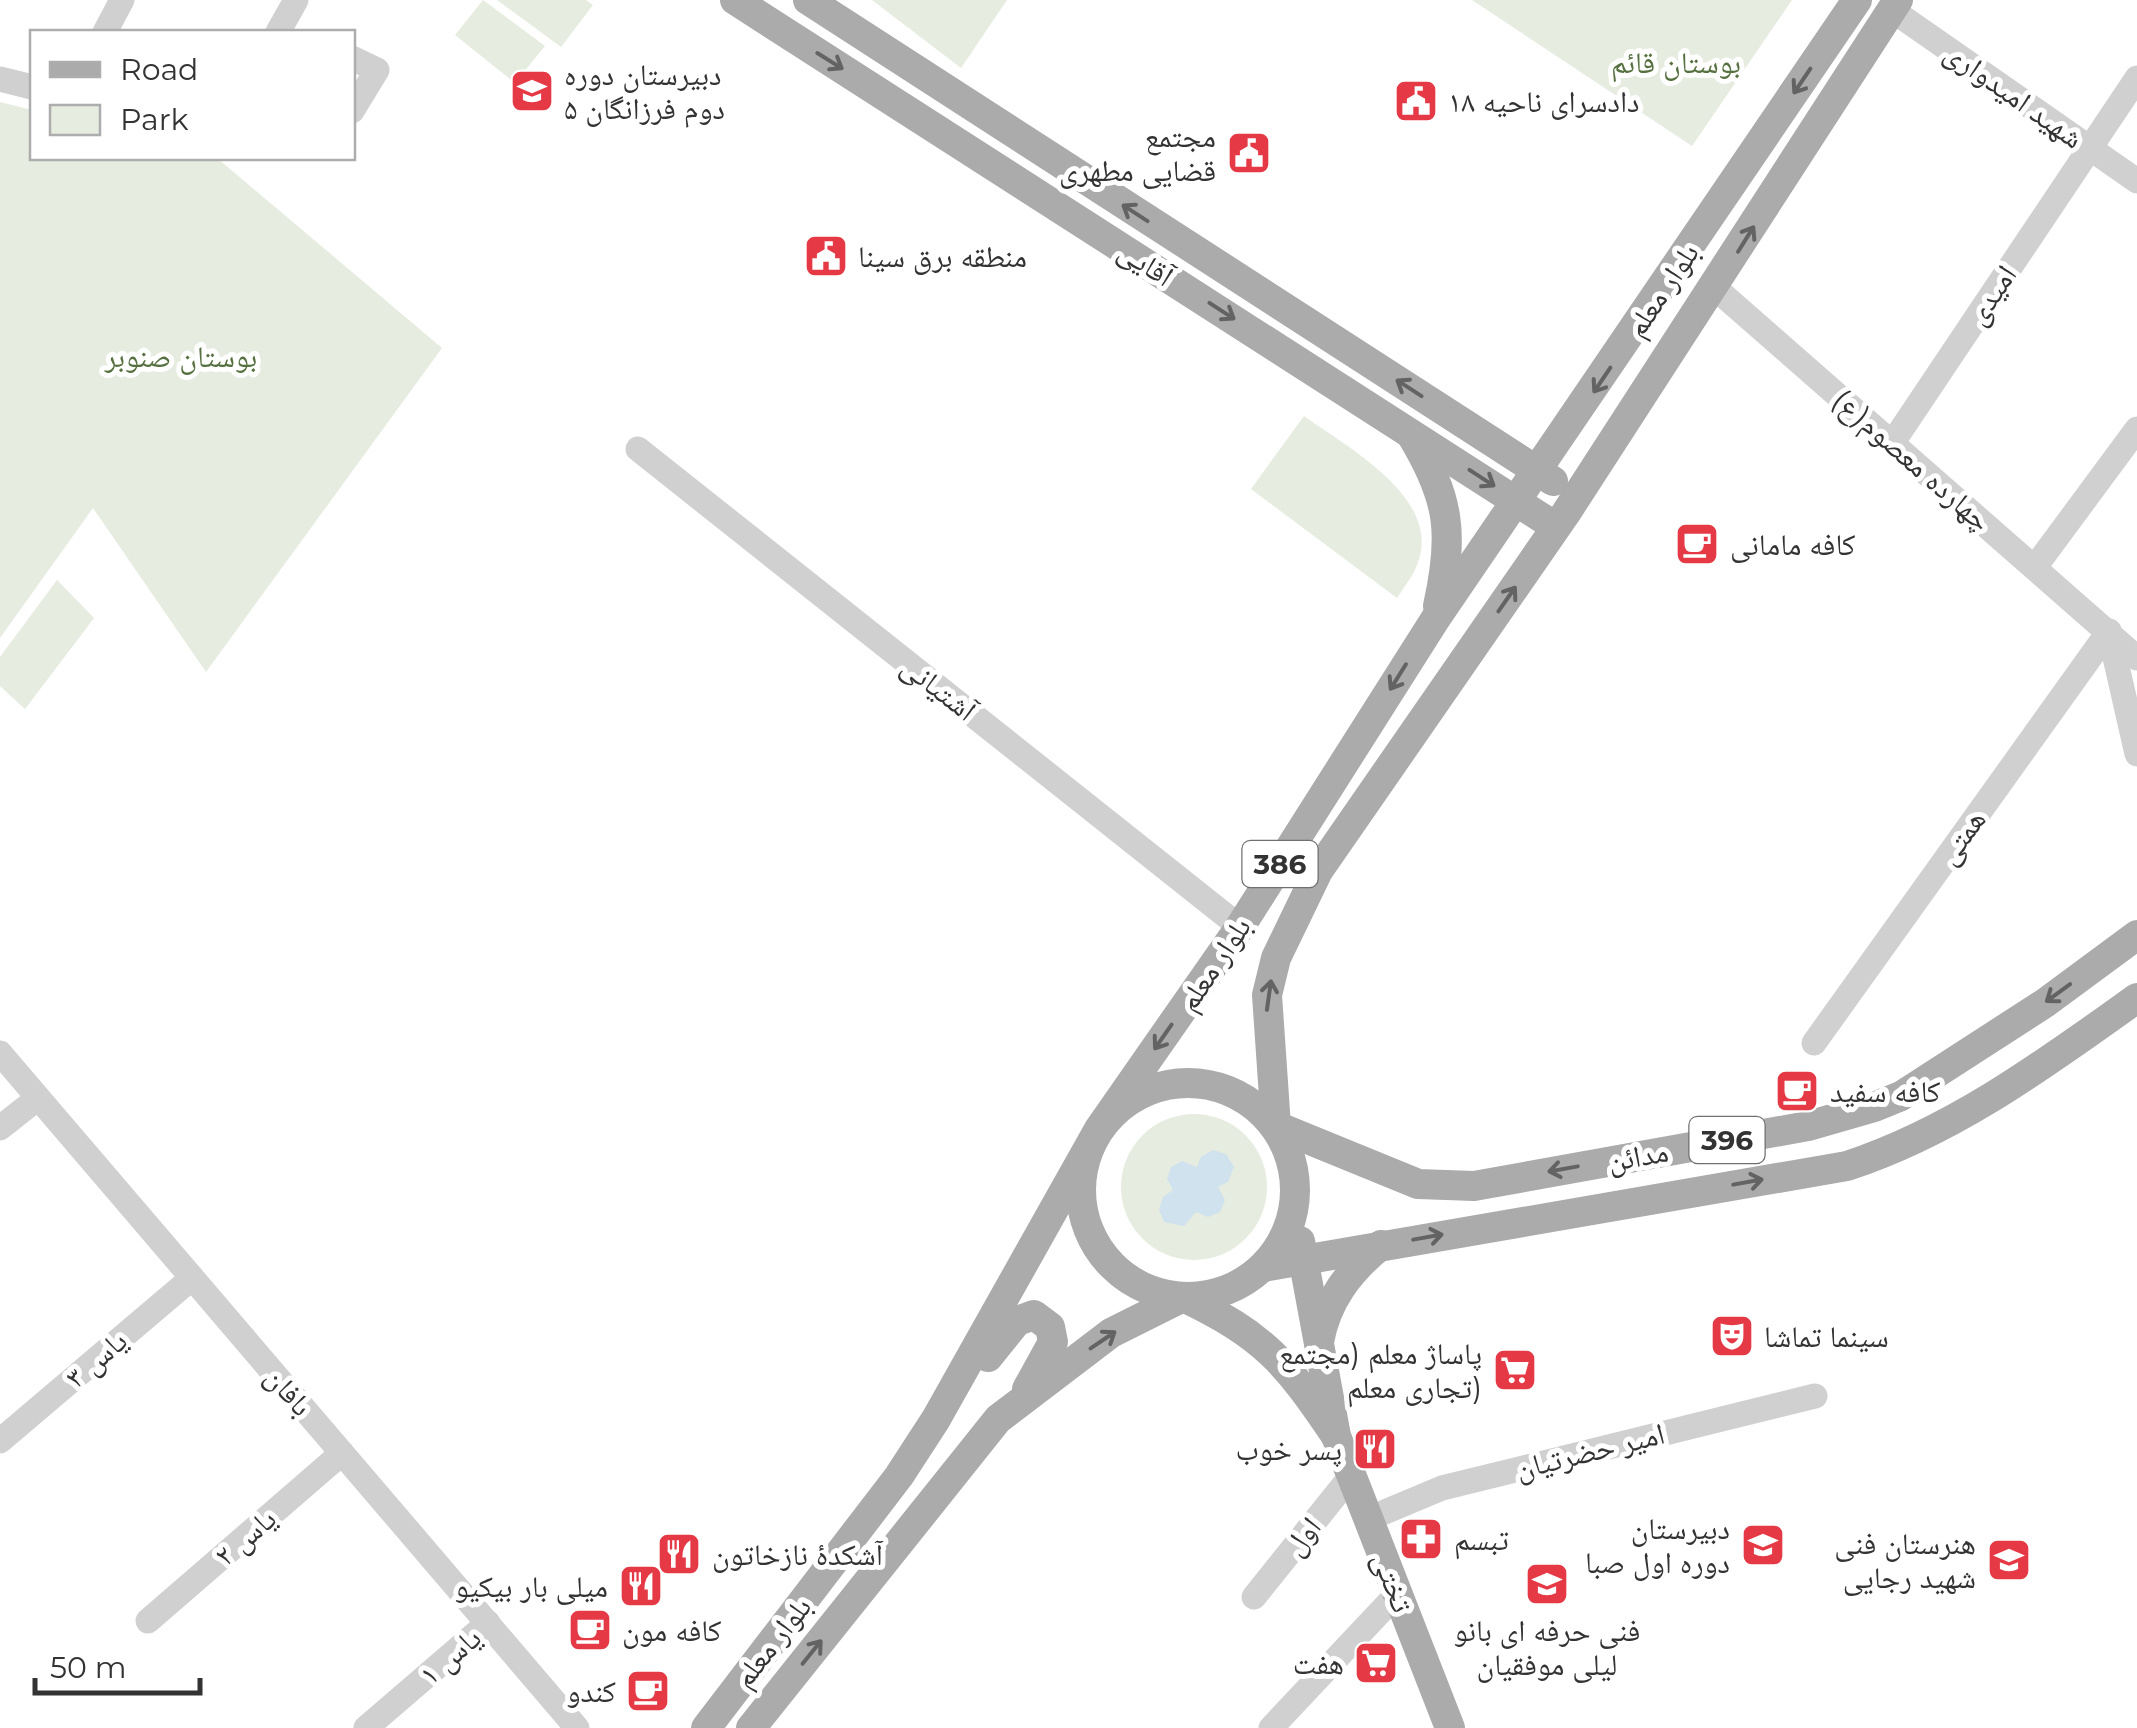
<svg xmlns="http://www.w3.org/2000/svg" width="2137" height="1728" font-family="Montserrat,'Noto Naskh Arabic',sans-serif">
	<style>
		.green { fill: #e6ecdf }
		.water { fill: #cfe2ee }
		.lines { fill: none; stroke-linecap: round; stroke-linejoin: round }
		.minor { stroke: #d0d0d0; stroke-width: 25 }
		.major { stroke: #ababab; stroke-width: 30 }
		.oneway { stroke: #636363 }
		.labels { text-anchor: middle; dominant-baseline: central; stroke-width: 10; stroke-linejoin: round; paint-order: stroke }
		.shield { fill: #fff; stroke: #707070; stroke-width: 2.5 }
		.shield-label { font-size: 28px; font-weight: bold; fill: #333 }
		.park-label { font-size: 30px; fill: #56703f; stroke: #fff }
		.poi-label { font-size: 30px; fill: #333; stroke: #fff; text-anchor: start }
		.street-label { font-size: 30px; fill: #333; stroke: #fff }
	</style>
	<rect width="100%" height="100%" fill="#fff"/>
	<g class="green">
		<path d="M483,0L545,46L515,83L455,35Z"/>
		<path d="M497,0H586L593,5L561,47Z"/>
		<path d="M872,0H1007L961,68Z"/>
		<path d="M1472,0H1792L1692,146Z"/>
		<path d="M0,102L32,110V158H217L442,348L206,672L93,508L0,638Z"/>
		<path d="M1304,416C1347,447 1444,499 1417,565C1413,576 1404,587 1397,598L1251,489Z"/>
		<path d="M57,580L94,618L25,709L0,686V657Z"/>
		<circle cx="1194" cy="1187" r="73"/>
	</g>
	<path class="water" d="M1213,1150L1226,1154L1234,1167L1228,1182L1218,1187L1225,1200L1220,1212L1208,1217L1196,1212L1184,1226L1164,1222L1159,1210L1163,1197L1173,1190L1167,1179L1171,1167L1182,1161L1197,1167L1201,1157Z"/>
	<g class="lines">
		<g class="minor">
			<path d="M1892,10L2137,181"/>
			<path d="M105,32L122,0"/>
			<path d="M278,32L296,0"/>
			<path d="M352,58L377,70L352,111"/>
			<path d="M0,79L32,87"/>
			<path d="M1715,288L2137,658"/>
			<path d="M1893,442L2137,78"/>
			<path d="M638,449L1240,927"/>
			<path d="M2035,567L2137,429"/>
			<path d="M2109,631L2137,754"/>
			<path d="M1814,1043L2109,631"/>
			<path d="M0,1053L577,1728"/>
			<path d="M0,1128L38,1098"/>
			<path d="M0,1441L192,1278"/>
			<path d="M1368,1519L1442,1488L1815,1396"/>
			<path d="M1254,1597L1351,1476"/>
			<path d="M148,1621L342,1453"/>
			<path d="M366,1728L488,1623"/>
			<path d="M1271,1728L1397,1594"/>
		</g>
		<g class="major">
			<path d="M735,0L1556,527"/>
			<path d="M808,0L1553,481"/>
			<path d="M1898,0L1566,513L1318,871L1276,958L1267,995L1276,1126L1418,1184L1474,1186L1808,1126L1874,1107L1901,1096L2045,1003L2137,935"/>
			<path d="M1412,436C1450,499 1454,534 1438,606"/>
			<circle cx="1188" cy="1190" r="107"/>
			<path d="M1300,1241L1336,1436L1450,1728"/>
			<path d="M1263,1267L1847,1166C1954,1131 2046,1063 2137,998"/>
			<path d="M1319,1342C1326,1301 1349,1271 1381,1245"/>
			<path d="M988,1357L1017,1321L1034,1315L1050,1327L1053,1342L1027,1389"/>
			<path d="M706,1728L899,1476L936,1419L1099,1129L1240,927L1436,618L1857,0"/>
			<path d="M751,1728L998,1419L1111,1333L1183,1297C1265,1336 1286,1362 1336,1436"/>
		</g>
	</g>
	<defs><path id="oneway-shaft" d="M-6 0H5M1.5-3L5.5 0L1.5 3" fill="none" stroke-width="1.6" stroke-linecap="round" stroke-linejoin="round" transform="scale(2.5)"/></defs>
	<g class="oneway">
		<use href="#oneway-shaft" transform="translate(830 61) rotate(32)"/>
		<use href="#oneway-shaft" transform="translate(1802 81) rotate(124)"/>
		<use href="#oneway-shaft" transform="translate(1135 213) rotate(-147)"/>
		<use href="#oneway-shaft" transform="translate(1746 239) rotate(-58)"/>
		<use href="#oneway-shaft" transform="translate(1222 311) rotate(33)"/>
		<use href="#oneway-shaft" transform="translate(1602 380) rotate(124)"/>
		<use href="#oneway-shaft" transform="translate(1409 388) rotate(-147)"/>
		<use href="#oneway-shaft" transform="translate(1482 478) rotate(33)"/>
		<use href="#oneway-shaft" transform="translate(1507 599) rotate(-55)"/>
		<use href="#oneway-shaft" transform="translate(1398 677) rotate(122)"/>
		<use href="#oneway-shaft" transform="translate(2058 993) rotate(144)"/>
		<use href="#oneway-shaft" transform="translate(1269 995) rotate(-82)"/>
		<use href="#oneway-shaft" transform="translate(1163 1037) rotate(125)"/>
		<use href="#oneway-shaft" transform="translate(1563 1169) rotate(170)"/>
		<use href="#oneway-shaft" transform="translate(1748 1182) rotate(-10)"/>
		<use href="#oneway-shaft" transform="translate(1428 1237) rotate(-10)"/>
		<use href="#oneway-shaft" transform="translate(1103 1340) rotate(-34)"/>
		<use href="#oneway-shaft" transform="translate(812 1652) rotate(-51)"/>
	</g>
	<defs>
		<symbol id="school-square" viewBox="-11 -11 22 22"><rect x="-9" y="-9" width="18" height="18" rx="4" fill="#e63946" stroke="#fff"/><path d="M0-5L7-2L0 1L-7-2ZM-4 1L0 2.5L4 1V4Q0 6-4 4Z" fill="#fff"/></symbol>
		<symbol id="civic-square" viewBox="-11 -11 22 22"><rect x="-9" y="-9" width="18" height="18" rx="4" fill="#e63946" stroke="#fff"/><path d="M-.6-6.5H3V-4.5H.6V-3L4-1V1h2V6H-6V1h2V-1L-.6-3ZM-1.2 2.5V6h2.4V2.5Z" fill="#fff"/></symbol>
		<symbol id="cafe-square" viewBox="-11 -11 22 22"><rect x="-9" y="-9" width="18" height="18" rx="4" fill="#e63946" stroke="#fff"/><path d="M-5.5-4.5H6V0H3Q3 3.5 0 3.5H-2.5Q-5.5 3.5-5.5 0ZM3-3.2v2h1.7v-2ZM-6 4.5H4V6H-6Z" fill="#fff"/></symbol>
		<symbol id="theatre-square" viewBox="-11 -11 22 22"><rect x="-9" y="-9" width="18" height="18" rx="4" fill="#e63946" stroke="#fff"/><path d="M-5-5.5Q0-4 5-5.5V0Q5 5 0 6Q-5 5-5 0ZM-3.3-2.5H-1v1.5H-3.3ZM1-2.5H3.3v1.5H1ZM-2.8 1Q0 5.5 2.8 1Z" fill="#fff"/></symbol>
		<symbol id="supermarket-square" viewBox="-11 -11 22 22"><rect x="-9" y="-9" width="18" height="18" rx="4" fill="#e63946" stroke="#fff"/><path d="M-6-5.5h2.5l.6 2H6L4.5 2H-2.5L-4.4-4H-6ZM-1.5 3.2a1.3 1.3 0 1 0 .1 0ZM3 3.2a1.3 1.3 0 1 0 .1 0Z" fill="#fff"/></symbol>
		<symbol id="restaurant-square" viewBox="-11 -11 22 22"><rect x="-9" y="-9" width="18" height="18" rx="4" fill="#e63946" stroke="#fff"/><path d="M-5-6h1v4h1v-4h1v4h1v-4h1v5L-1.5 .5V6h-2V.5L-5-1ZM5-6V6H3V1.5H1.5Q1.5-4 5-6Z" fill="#fff"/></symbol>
		<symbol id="pharmacy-square" viewBox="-11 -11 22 22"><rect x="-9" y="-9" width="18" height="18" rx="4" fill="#e63946" stroke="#fff"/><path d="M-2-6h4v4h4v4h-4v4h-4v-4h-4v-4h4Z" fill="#fff"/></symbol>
	</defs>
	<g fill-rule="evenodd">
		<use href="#school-square" x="507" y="66" width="50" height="50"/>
		<use href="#civic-square" x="1391" y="76" width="50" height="50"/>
		<use href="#civic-square" x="1224" y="128" width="50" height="50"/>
		<use href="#civic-square" x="801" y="231" width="50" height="50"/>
		<use href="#cafe-square" x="1672" y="519" width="50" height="50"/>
		<use href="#cafe-square" x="1772" y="1066" width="50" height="50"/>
		<use href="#theatre-square" x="1707" y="1311" width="50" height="50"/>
		<use href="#supermarket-square" x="1490" y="1345" width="50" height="50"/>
		<use href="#restaurant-square" x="1350" y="1424" width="50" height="50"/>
		<use href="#pharmacy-square" x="1396" y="1514" width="50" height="50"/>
		<use href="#school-square" x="1738" y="1520" width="50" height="50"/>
		<use href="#restaurant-square" x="654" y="1529" width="50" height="50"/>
		<use href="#school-square" x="1984" y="1535" width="50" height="50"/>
		<use href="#school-square" x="1522" y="1559" width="50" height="50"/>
		<use href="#restaurant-square" x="616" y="1561" width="50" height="50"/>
		<use href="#cafe-square" x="565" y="1605" width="50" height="50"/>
		<use href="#supermarket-square" x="1351" y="1638" width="50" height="50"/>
		<use href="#cafe-square" x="623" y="1666" width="50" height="50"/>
	</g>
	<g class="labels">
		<g class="shield">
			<rect x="1242.5" y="841" width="75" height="46" rx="8"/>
			<rect x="1689.5" y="1117" width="75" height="46" rx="8"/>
		</g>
		<g class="shield-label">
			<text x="1280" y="864">386</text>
			<text x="1727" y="1140">396</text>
		</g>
		<g class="park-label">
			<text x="1676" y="62">بوستان قائم</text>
			<text x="181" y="356">بوستان صنوبر</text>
		</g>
		<g class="poi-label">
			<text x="564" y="74">دبیرستان دوره<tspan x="564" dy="34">دوم فرزانگان ۵</tspan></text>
			<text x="1448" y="101">دادسرای ناحیه ۱۸</text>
			<text x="1216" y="136" text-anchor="end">مجتمع<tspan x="1216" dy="34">قضایی مطهری</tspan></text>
			<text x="858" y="256">منطقه برق سینا</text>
			<text x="1730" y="544">کافه مامانی</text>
			<text x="1830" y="1091">کافه سفید</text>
			<text x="1764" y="1336">سینما تماشا</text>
			<text x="1482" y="1353" text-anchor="end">پاساژ معلم (مجتمع<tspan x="1482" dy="34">تجاری معلم)</tspan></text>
			<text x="1342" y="1449" text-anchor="end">پسر خوب</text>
			<text x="1730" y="1528" text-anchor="end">دبیرستان<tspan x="1730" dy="34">دوره اول صبا</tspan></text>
			<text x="1454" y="1539">تبسم</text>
			<text x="1976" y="1543" text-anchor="end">هنرستان فنی<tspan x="1976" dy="34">شهید رجایی</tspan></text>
			<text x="712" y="1554">آشکدهٔ نازخاتون</text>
			<text x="608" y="1586" text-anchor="end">میلی بار بیکیو</text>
			<text x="622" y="1630">کافه مون</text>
			<text x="1547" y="1630" text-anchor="middle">فنی حرفه ای بانو<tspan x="1547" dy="34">لیلی موفقیان</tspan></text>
			<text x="1344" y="1663" text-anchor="end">هفت</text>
			<text x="616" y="1691" text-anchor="end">کندو</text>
		</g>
		<g class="street-label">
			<text transform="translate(2014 95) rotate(35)">شهيد امیدواری</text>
			<text transform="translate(1146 263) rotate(33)">آقایی</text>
			<text transform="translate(1662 290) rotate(-56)">بلوار معلم</text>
			<text transform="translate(1991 295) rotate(-56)">امیدی</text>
			<text transform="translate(1912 460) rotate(41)">چهارده معصوم(ع)</text>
			<text transform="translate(939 688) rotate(38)">آشتیانی</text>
			<text transform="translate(1961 837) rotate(-54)">همتی</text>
			<text transform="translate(1214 964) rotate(-56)">بلوار معلم</text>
			<text transform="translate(1638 1156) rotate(-10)">مدائن</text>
			<text transform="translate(96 1359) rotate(-41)">یاس ۳</text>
			<text transform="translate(289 1391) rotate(49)">بافان</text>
			<text transform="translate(1590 1451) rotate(-14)">امیر حضرتیان</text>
			<text transform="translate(1302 1536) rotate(-51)">اول</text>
			<text transform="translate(245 1537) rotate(-41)">یاس ۲</text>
			<text transform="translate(1393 1582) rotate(69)">تختی</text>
			<text transform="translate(772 1642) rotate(-52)">بلوار معلم</text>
			<text transform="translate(450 1656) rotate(-41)">یاس ۱</text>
		</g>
	</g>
	<rect x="30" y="30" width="325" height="130" fill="#ffffff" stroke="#adadad" stroke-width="2.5"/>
	<rect x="50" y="62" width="50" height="15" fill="#ababab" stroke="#adadad" stroke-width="2.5"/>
	<text x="120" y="80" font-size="30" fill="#333333">Road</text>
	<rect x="50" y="105" width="50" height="30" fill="#e6ecdf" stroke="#adadad" stroke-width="2.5"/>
	<text x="120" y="130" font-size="30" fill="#333333">Park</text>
	<path d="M35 1678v15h165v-15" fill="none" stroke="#333333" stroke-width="5"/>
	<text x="50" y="1678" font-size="30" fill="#333333" stroke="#ffffff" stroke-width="8" paint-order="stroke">50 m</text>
</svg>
